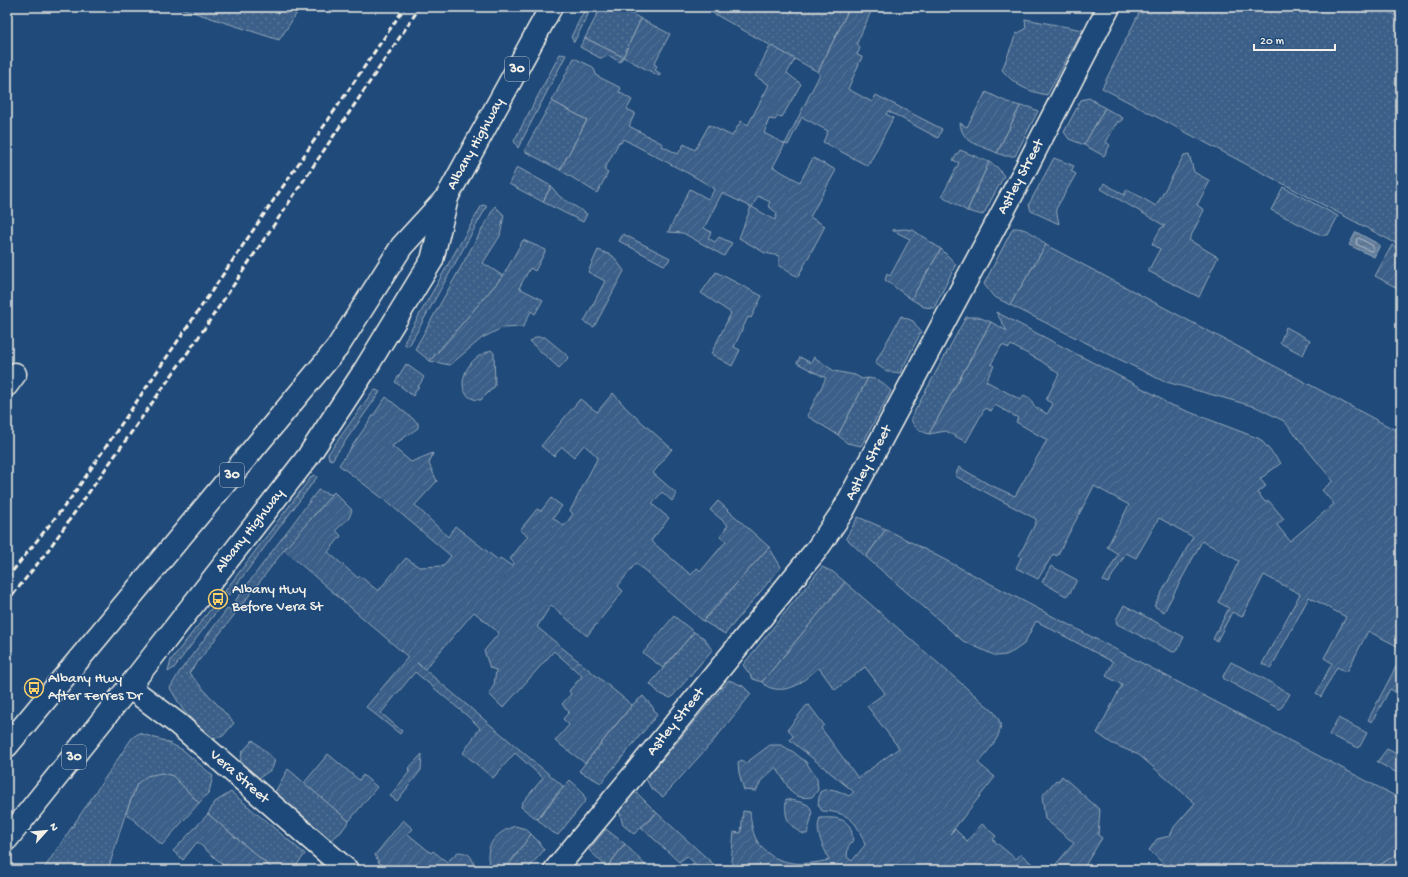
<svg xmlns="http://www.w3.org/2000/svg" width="1408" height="877" font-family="'Gochi Hand',sans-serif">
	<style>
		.grass { fill: url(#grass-dots); stroke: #97a8b8 }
		.garden { fill: url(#garden-furrows); stroke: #97a8b8; fill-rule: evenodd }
		.water { fill: url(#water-waves); stroke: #9cacbb }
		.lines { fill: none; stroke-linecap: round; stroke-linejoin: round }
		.shore { stroke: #bac3ca; stroke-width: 1 }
		.minor-casing { stroke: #f4f1e8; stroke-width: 25 }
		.highway-casing { stroke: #f4f1e8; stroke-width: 25 }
		.minor { stroke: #1f4a7a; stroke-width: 22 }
		.highway { stroke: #1f4a7a; stroke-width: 22 }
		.rail { stroke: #f4f1e8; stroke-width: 3; stroke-dasharray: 6 3; stroke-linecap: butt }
		.labels { text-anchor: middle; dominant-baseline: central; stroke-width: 3; stroke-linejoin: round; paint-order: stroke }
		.shield { fill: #1f4a7a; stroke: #b4bfc7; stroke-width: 1 }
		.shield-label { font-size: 14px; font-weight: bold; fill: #f4f1e8 }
		.street-label { font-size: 15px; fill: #f4f1e8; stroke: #1f4a7a }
		.poi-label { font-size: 15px; fill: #f4f1e8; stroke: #1f4a7a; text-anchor: start }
	</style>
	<defs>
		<pattern id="grass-dots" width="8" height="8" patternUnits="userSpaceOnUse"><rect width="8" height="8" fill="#3a5f88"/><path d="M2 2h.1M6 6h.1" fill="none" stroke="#577699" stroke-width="1.8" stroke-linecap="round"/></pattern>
		<pattern id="garden-furrows" width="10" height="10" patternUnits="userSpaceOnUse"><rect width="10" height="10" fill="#3a5f88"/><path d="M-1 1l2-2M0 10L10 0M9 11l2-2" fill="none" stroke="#577699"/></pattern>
		<pattern id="water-waves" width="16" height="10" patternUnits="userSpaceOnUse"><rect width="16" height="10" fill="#627e9d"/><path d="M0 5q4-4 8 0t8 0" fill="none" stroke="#58687a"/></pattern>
	</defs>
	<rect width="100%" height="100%" fill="#1f4a7a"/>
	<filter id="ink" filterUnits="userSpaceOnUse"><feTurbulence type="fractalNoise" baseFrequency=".025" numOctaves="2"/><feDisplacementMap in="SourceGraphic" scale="8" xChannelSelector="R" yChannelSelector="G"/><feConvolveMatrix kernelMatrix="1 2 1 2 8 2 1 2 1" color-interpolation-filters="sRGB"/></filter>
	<g filter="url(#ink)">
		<g class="grass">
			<path d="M177,7H301L279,40Z"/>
			<path d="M586,7H592L574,42L571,37Z"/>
			<path d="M601,7H621L641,19L623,57L585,38Z"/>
			<path d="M702,7H850L818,72Z"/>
			<path d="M1142,7H1384L1401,20V246L1102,88Z"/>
			<path d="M1025,19L1083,30L1047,95C1027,91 1016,86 1002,70L1016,34L1026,29Z"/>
			<path d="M560,54L566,55L518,148L514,141Z"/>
			<path d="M1089,98L1105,108L1084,145L1069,139L1064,132L1081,100Z"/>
			<path d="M552,101L587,120L560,170L524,151Z"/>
			<path d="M1020,106L1029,107L1038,111L1015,156H1005L997,153Z"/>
			<path d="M1054,158L1074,166L1071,171L1076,174L1056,209L1059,224L1031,211L1029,204Z"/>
			<path d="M989,162L997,167L1004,176L983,215L967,211Z"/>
			<path d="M517,167L551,186L543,202L509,184Z"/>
			<path d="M482,205L487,206L409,346L405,345V340Z"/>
			<path d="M495,206L504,215L500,236L483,263L503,276L430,361L415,349Z"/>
			<path d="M1013,228C1027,227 1036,236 1046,245L1010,305L993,296L984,284Z"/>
			<path d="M941,249L956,264L934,308L924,307L911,299Z"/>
			<path d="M901,316L913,321L921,332L900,373L886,371L875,363Z"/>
			<path d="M966,317H978L991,322L929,434C920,431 913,428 911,418Z"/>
			<path d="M406,364L424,377L413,396L395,382Z"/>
			<path d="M868,378L879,380L891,391L861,446L847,443L838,435Z"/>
			<path d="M376,390L380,392L332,460L329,459L328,454L373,391Z"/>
			<path d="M315,475L317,477L229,595L225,591L312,476Z"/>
			<path d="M318,490L332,495L284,550L242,605L235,601Z"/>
			<path d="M858,517L886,529L866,557L846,538Z"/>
			<path d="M769,547L781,567L725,634L703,621Z"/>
			<path d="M822,567L833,572L845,582L762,682L753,679L743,665Z"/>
			<path d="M217,601L223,603L174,668L168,672L171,660Z"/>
			<path d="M228,608L235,614L189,673L234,723L223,736L213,739L199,727L183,710L170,688L180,671Z"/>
			<path d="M694,632L704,638L712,650L671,698L660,694L650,684Z"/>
			<path d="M729,680L743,686L751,694L715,739L663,797L651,788L646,779Z"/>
			<path d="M643,696L652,706L657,715L601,783L579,771L632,705Z"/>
			<path d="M139,733L165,741L183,750L213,776L209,792L199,803L173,776L162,773L137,784L125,815L108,870H43L132,738Z"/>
			<path d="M253,740L275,760L272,769L259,778L240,763L242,752Z"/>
			<path d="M288,769L349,821L341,832L331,840L275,792Z"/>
			<path d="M570,780L581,790L586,800L558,835L550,831L537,819Z"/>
			<path d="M231,792L305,854L293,870H274L208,814L215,802Z"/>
			<path d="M634,792L638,794L657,813L634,834L623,825L619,811Z"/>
			<path d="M606,829L625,844L607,867L589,850Z"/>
			<path d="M531,834L538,841L544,850L527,870H505Z"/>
			<path d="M1401,851V868L1399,870H1372Z"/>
		</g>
		<g class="garden">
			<path d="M850,7H873L857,43L860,48L857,55L862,57L848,89L872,102L876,95L942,129L938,138L888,111L886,114L893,118L868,166L823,142L828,131L802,117L788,145L785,144L773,167L800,182L813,158L836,170L810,217L825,226L798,277L779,266V256L765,253L739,238L751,207L722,193L704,228L711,232L708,238L715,242L719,237L732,243L724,256L683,233L668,232L690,189L708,199L715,189L695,177L623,139L621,143L619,142L604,170L608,173L597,193L560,170L587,120L552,101L574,58L593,67L597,76L621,88L619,92L632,100L627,109L635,113L629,126L663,144L662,146L678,154L684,144L695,150L709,125L732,136L741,121L748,125L769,85L755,76L769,48L772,46L795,59L787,73L801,84L782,117L778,116L775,120L769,119L764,133L785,144L820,74L818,72ZM758,196L770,202L768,206L777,213L775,220L752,207Z"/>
			<path d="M641,19L670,34L654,64L657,66L655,70L661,74L659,76L623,57L620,62L610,56L600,58L580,47L585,38L623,57Z"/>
			<path d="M986,92L1007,102L1020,106L997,153C981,145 962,144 960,123L967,127Z"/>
			<path d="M1105,108L1123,118L1120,123L1118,121L1106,142L1110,145L1104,156L1084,145Z"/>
			<path d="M960,150L989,162L967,211L942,196L959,163L953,160Z"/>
			<path d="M1189,154L1194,172L1210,181L1197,205L1204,210L1189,240L1218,257L1199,297L1148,271L1160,249L1152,244L1161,228L1165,226L1101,189L1104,183L1124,195L1127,189L1156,206L1184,155Z"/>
			<path d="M551,186L559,196L587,214L583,222L543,202Z"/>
			<path d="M1283,187L1338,216L1328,235H1321L1271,210Z"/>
			<path d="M904,229L913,230L941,249L911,299L885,280L887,274L890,276L910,239L892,230Z"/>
			<path d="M623,234L670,258L668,262L664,265L619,241Z"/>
			<path d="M523,240L546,250L535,271L530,268L519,288L543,300L535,314L531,311L523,327L502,328L482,338L450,365L430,361L503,276Z"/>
			<path d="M1046,245L1401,433V648L1368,631L1347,672L1337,667L1321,697L1316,694L1332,663L1324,658L1346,617L1309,597L1271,668L1262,664L1300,594L1264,575L1242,617L1232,612L1217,641L1213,639L1229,608L1218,602L1239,561L1202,541L1164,612L1154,606L1193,537L1159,518L1136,558L1126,553L1108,583L1103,581L1118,554L1107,547L1129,505L1094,486L1057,556L1053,554L1038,579L1016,568L1021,558L1019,556L1036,522V519L955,476L959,467L988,484L1015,496L1047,440L1016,422L1018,418L995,405L991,411L985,408L966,442L946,431L929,434L991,322L1007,331L996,312L1161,398L1166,403L1260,439L1281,463L1260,479L1266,486L1258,493L1265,502L1269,501L1284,519L1277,525L1290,541L1334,504L1322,490L1333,481L1284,421L1256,407L1163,381L1010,305ZM1002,345L1009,348L1011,345L1041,361L1059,374L1046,400L1053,404L1047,414L1034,406L1031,399L1024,395L1021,400L986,381L994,366L991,364Z"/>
			<path d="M1392,245L1401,250V290L1375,276Z"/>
			<path d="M598,250L613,256L624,271L594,327L584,322L605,281L588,272Z"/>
			<path d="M716,272L762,296L751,318L748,317L734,347L740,350L732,366L711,354L731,313L701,293Z"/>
			<path d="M1286,327L1310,340L1303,355L1280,343Z"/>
			<path d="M536,337H545L569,357L559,368L530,342Z"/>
			<path d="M491,350L494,353L495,386L481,400C456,400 460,372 475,359C479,355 486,353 491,350Z"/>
			<path d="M800,357L811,363L814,357L834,371L855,375L862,379L868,378L838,435L807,416L826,378L797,363Z"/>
			<path d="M613,393L627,409L672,449L653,473L677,494L672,501L662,492L652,504L669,518L651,541L691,575L697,568L701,571L726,541L720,536L728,525L710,510L718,501L769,547L703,621L636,563L618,586L623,591L587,636L551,605L537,627L632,705L585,763L555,741L569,725L563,719L569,712L562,704L571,694L569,691L582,676L554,651L503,708L489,694L494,685L496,670L490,668L484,651L499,633L474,612L425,669L417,663L563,786L537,819L521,807L522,803L543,778L515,753L493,778L463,753L480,728L472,720L415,672L381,713L402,731L400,734L366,707L408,657L284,550L334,492L352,510L349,518L336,530L341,536L328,552L358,578L360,576L378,591L406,558L419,567L443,566L451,556L386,501L339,465L386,397L418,423V428L392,446L411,462L433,453L429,464L437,481L415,505L448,537L455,526L498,560L500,558L512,566L514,563L510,559L528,536L520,530L537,509L541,511L551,498L562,506L553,518L564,526L573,514L570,511L597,459V456L584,445L574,457L562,447L554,456L541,446L580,399L597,412Z"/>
			<path d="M886,529L1401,799V851L1372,870H1180L1170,863L1167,867L1149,850L1157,839L1170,836L1174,827L1195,803L1139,755L1111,743L1097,733L1122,685L1106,676L1113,662L1036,621L1024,644L1014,651L1006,655L996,656L963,641L866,557Z"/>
			<path d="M1051,566L1077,580L1070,593L1066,596L1042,582Z"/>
			<path d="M845,582L994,712C996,715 999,719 1000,723C1003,736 986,753 978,763L995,777L950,834L955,829L967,841L982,824L996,836L993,840L1016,859L1021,854L1039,870H741L731,862L734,832L741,833L743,811L750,812C751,821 752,831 756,839C771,867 804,866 829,860C824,846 814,833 820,818C830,818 843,816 850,827C852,830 852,837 853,840L848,847L847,857L852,861L865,845C857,821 849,812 822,811L818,804L820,792C830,786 839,791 849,796L854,792L790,740L793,736L788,729L806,706L809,705L824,725L821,728L858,778L899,748L867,706L885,693L865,667L835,690L819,668C811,673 803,682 795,686C784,691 769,691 762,682Z"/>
			<path d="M1124,605L1184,637L1177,651L1173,652L1117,624L1116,620Z"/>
			<path d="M674,616L694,632L663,668L643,653Z"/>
			<path d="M1401,657V695L1390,689L1372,722L1368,720Z"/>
			<path d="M1231,662L1261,677L1290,694L1282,707L1279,709L1224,679L1223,676Z"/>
			<path d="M1338,718L1367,733L1359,748L1329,735Z"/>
			<path d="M770,745H781L792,751L806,762L817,779L818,790L812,797C804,798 798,798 791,792L776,767L761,781L756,791L744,790L739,773L738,762L742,760L746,763Z"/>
			<path d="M1387,749L1401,756V775L1377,762Z"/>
			<path d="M328,754L359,780L363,775L377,787L349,821L304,783Z"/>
			<path d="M422,754L421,770L397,801L390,796L410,771L408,769Z"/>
			<path d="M162,773L173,776L199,803L162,845L126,813L137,784L147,776Z"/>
			<path d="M1062,776L1100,810L1098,835L1102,838L1087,862L1083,870H1051L1074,843L1045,819L1042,796L1056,780L1058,781Z"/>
			<path d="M786,799C793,801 800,801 806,804C817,809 809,825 807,834C803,834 801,833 798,831C785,822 785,813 786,799Z"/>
			<path d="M657,813L720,870H702L687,856L679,862L641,827Z"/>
			<path d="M208,814L274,870H229L197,842L183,860L173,851Z"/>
			<path d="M403,820L413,829L408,834L431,853L433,851L447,862L458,852C473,853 471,858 476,870H390L379,863L375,855Z"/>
			<path d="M515,826L526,829L531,834L505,870H491C482,848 494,833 515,826Z"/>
			<path d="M625,844L650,870H605Z"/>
		</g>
		<path class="water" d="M1356,232L1380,245L1374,257L1349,245Z"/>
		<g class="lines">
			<path class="shore" d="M1359,238L1373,246V251H1370L1356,244L1357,239Z"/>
			<defs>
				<g id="minor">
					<path d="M7,385L15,374"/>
					<path d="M129,687L178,724L347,870"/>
					<path d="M555,870L631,778L817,549L843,511L1023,174L1109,7"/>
				</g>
				<g id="highway">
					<path d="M7,746L337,348L402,246L447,197L551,7"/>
					<path d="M7,839L129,687L307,458L363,373L432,260L447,198"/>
				</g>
			</defs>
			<use href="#minor" class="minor-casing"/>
			<use href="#highway" class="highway-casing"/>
			<use href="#minor" class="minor"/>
			<use href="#highway" class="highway"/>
			<g class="rail">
				<path d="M7,578L71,498L405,7"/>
				<path d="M7,602L46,553L198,338L420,7"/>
			</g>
		</g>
	</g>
	<defs>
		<symbol id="bus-ring" viewBox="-11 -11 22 22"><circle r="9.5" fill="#1f4a7a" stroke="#ffd166" stroke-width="1.5"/><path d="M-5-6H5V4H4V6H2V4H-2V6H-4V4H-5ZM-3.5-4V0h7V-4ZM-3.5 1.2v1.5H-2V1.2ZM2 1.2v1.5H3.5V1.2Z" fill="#ffd166"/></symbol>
	</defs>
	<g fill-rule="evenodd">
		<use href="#bus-ring" x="207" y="588" width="22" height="22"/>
		<use href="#bus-ring" x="23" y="677" width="22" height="22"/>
	</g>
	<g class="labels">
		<g class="shield">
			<rect x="505" y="57" width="24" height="24" rx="3"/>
			<rect x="220" y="463" width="24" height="24" rx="3"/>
			<rect x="62" y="745" width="24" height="24" rx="3"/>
		</g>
		<g class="shield-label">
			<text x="517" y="69">30</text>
			<text x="232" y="475">30</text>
			<text x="74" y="757">30</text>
		</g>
		<g class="street-label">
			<text transform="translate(476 144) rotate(-61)">Albany Highway</text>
			<text transform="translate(1021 177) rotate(-62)">Astley Street</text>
			<text transform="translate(869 463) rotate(-62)">Astley Street</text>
			<text transform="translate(250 531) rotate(-52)">Albany Highway</text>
			<text transform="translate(676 722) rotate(-51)">Astley Street</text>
			<text transform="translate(239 777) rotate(41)">Vera Street</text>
		</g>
		<g class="poi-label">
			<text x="232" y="590">Albany Hwy<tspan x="232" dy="17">Before Vera St</tspan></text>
			<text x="48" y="679">Albany Hwy<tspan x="48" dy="17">After Ferres Dr</tspan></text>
		</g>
	</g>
	<rect width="1408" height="877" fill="none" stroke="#1f4a7a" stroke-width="24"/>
	<rect x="12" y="12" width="1384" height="853" fill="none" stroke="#f4f1e8" stroke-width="1.5" filter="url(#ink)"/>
	<g transform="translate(46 831) rotate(63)" stroke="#1f4a7a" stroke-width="3" paint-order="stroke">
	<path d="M0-3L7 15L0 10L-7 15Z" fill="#f4f1e8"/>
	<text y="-6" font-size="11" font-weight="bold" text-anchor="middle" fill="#f4f1e8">N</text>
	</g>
	<path d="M1254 44v6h81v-6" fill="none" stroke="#f4f1e8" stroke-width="2"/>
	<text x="1260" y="44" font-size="12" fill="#f4f1e8" stroke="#1f4a7a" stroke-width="3" paint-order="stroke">20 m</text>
</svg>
